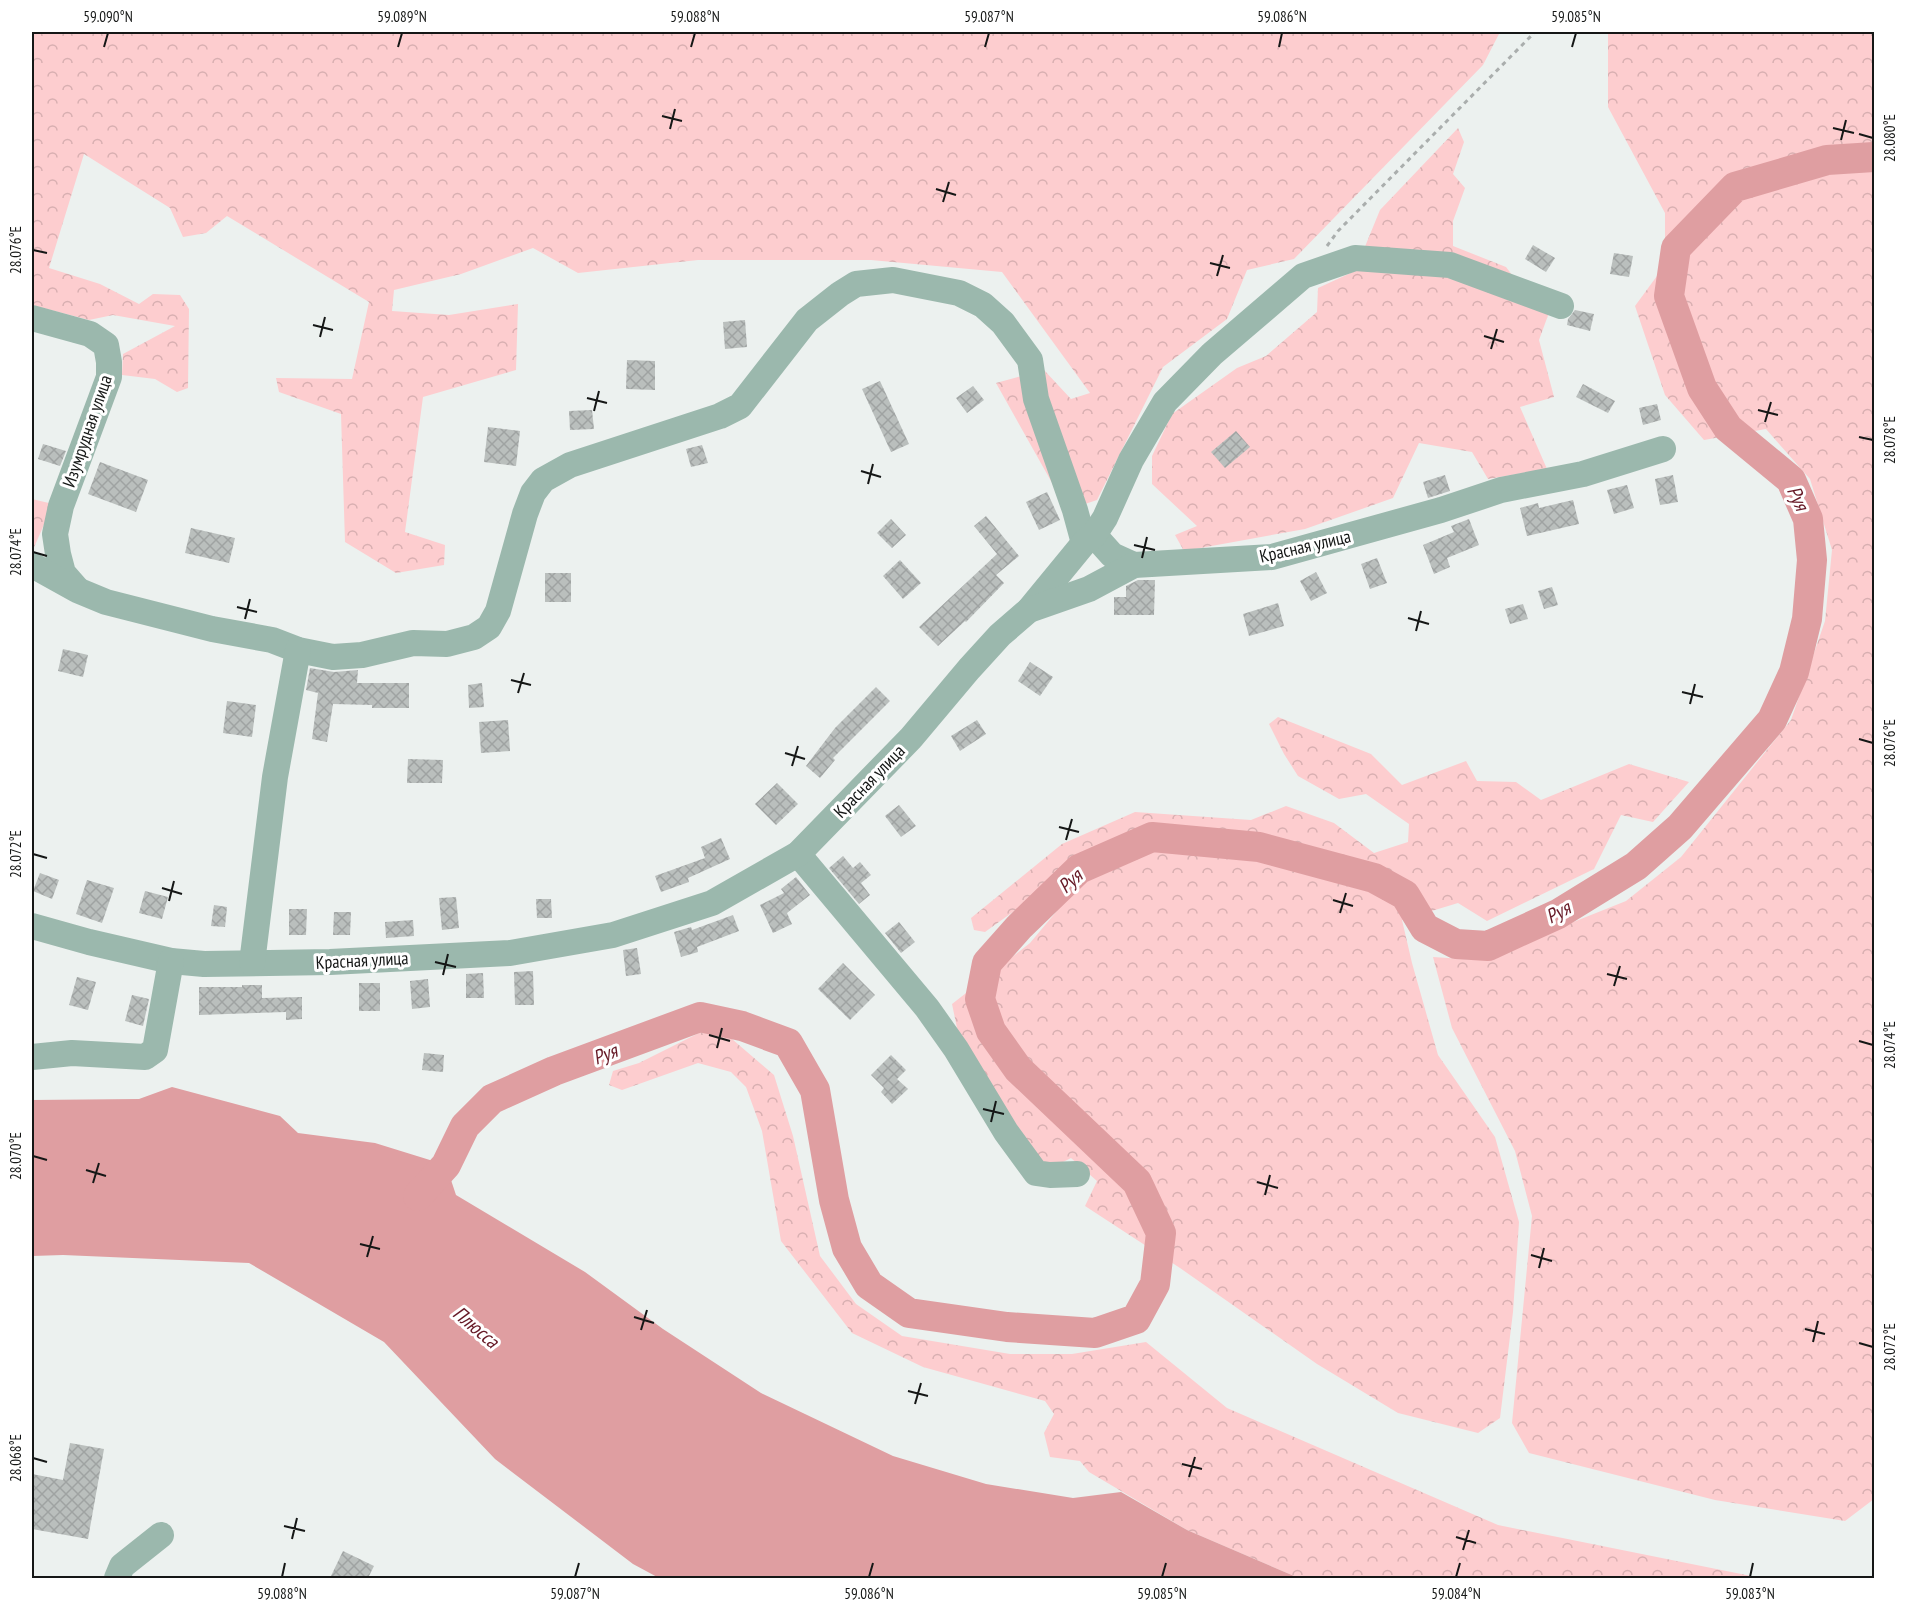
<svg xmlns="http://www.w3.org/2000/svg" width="1906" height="1610" font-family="'PT Sans Narrow',sans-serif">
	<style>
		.forest { fill: url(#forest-crowns) }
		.water { fill: #df9ea1 }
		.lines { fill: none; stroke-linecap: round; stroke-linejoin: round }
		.river { stroke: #df9ea1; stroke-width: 30 }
		.building { fill: url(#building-cross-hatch) }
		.path { stroke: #aaaead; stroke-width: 3; stroke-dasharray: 4.5 4.5; stroke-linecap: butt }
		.minor { stroke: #9bb8ad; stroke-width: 26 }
		.ticks { fill: none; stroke: #151716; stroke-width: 2 }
		.labels { text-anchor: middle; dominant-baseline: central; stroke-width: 6; stroke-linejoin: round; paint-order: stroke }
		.street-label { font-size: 18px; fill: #151716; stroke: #fff }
		.water-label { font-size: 20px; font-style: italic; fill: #661926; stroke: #fff }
		.neatline { fill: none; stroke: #151716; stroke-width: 2 }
		.ticks-label { font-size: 15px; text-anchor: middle; fill: #151716 }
	</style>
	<defs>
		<pattern id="forest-crowns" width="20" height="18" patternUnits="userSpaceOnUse" patternTransform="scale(1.5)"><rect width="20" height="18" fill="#fdcdcf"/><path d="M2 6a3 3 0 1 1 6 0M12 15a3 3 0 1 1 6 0" fill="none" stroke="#d8afb1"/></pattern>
		<pattern id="building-cross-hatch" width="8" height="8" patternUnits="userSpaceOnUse" patternTransform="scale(1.5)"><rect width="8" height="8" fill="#babfbd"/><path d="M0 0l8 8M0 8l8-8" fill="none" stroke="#9fa3a2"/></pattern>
	</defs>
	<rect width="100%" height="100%" fill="#ecf1ef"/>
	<g class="forest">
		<path d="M32,32H1500L1483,65L1294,259L1247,270L1227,319L1163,367L1097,500L1082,505L1056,490L996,383L1044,370L1071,399L1090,393L1002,272L871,260H698L578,273L533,248L461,274L394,290L392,311L449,315L518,304L516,370L423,397L405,532L445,545L444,565L396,573L345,542L341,414L279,392L276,378L352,379L369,302L227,216L206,233L183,237L170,208L84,154L49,268L100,284L139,304L153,294L180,295L189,309L188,388L177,392L155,379L122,375L123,354L175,326L113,315L89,320L32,305Z"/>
		<path d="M1608,32H1874V1499L1845,1521L1715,1500L1529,1453L1512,1423L1532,1216L1515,1151L1452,1028L1433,957L1478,960L1626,901L1681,857L1791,720L1825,621L1832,550L1810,479L1766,429L1704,440L1665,395L1635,306L1665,265V213L1608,107Z"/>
		<path d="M1458,128L1464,142L1453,174L1465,188L1453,221V246L1506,267L1519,284L1550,310L1539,340L1554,397L1520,407L1547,469L1488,479L1472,452L1419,443L1393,498L1305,529L1184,551L1175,535L1197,526L1152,484V456L1172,414L1237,368L1266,356L1317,312L1318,288L1355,271L1380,210Z"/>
		<path d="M32,499L53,504L32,552Z"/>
		<path d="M1278,717L1371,754L1402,785L1466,761L1477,781L1516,782L1541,800L1629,764L1689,782L1653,822L1621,815L1594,869L1487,921L1458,903L1402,920L1412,963L1438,1055L1495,1137L1519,1222L1513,1312L1500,1418L1478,1433L1398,1413L1317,1364L1180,1268L1085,1206L1097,1181L1071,1158L1049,1169L1014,1129L961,1047L952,1004L1030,943L1072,893L1057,885L1028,901L985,932L974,930L971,918L1062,844L1135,812L1251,820L1286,806L1334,823L1374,853L1408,842L1409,824L1366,794L1339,799L1298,776L1284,754L1269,724Z"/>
		<path d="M701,1032L732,1039L774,1075L793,1136L820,1256L856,1304L902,1336L1010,1354H1072L1146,1342L1227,1408L1498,1525L1761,1578H1318L1294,1576L1187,1530L1089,1472L1080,1461L1050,1457L1044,1433L1054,1414L1045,1401L923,1367L852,1333L781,1241L762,1131L746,1087L731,1072L698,1063L622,1090L609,1085L613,1071L639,1063Z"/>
	</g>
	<path class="water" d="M172,1087L280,1116L298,1133L375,1143L446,1165L456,1195L585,1272L663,1329L761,1393L893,1456L986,1484L1073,1498L1121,1492L1187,1530L1294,1576L1318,1578H659L633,1564L495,1459L384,1342L249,1263L63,1255L32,1256V1100L139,1099Z"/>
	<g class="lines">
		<path class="river" d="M418,1196L446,1165L465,1126L492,1099L554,1071L700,1017L742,1026L788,1043L815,1090L834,1200L847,1248L869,1285L909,1313L1007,1327L1095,1333L1136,1319L1155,1284L1161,1233L1137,1182L1018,1069L991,1031L980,999L987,963L1019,927L1079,869L1152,837L1259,847L1374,878L1405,895L1425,928L1456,944L1488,946L1558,914L1636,866L1680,827L1772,720L1794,672L1807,619L1812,560L1808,519L1791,480L1728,428L1702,388L1669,296L1676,248L1735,187L1827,160L1874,157"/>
	</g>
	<g class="building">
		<path d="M1533,245L1555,258L1546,272L1525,259Z"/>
		<path d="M1614,253L1633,256L1629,277L1610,274Z"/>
		<path d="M1575,310L1594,314L1590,331L1567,325L1568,319Z"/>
		<path d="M745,320L747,347L725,349L723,322Z"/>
		<path d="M627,360L655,361V390L626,389Z"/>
		<path d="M880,381L909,444L891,452L862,389Z"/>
		<path d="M1583,384L1615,401L1608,413L1576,397Z"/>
		<path d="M973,386L984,400L967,413L956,398Z"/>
		<path d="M1657,404L1661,420L1643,425L1639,408Z"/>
		<path d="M592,410L594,429L570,430L569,411Z"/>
		<path d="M488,427L520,431L516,466L484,462Z"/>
		<path d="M1236,431L1250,447L1225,468L1211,452Z"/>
		<path d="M43,444L66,451L60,466L38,459Z"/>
		<path d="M702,445L708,463L691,467L686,449Z"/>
		<path d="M100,462L148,480L136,512L88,494Z"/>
		<path d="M1445,475L1450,491L1428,498L1423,482Z"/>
		<path d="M1673,475L1678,502L1660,505L1655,479Z"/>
		<path d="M1627,485L1634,508L1614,514L1607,490Z"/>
		<path d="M1047,492L1060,520L1039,530L1026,502Z"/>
		<path d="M1573,500L1579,524L1527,536L1520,508L1538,503L1539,508Z"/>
		<path d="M986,516L1019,556L996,575L1004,583L966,622L965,621L938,646L919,627L997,554L974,526Z"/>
		<path d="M891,519L906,535L892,548L877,533Z"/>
		<path d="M1469,519L1479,545L1447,558L1450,567L1434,574L1423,545L1454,532L1451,526Z"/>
		<path d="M191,528L235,538L229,563L185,553Z"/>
		<path d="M1377,558L1387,583L1370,589L1361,564Z"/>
		<path d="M900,560L921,583L903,599L883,576Z"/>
		<path d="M1316,572L1327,593L1311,601L1300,581Z"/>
		<rect x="545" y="573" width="26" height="29"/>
		<path d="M1138,580H1155L1154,615H1114V597H1126V586Z"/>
		<path d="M1552,587L1558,605L1544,609L1538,591Z"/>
		<path d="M1278,603L1284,626L1249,636L1243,614Z"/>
		<path d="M1523,604L1528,619L1510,624L1505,609Z"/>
		<path d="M63,649L88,655L83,677L58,671Z"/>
		<path d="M1030,662L1053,677L1040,696L1018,681Z"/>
		<path d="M310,668L334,672L358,670L357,683H409V708H372V705L333,704L327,742L312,739L318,693L306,690Z"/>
		<path d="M482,683L484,707L469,708L468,685Z"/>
		<path d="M876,687L890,701L833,758L835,760L820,778L806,766L835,728Z"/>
		<path d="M227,701L256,705L252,737L223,733Z"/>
		<path d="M508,720L510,751L481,753L479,722Z"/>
		<path d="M977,720L986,734L960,751L951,736Z"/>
		<path d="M408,759L443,760L442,783H407Z"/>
		<path d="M777,783L798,804L776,825L755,804Z"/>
		<path d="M899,805L916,826L901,837L885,816Z"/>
		<path d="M721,838L730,859L688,878L689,882L661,892L655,876L705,858L701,847Z"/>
		<path d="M843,856L853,868L860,862L871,875L861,883L870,895L859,904L829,868Z"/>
		<path d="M40,873L59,880L52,899L33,891Z"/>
		<path d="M796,877L810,895L787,913L792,924L773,933L760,905L784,893L781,889Z"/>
		<path d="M87,880L114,888L102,923L76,914Z"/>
		<path d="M145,891L168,897L162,919L139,913Z"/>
		<path d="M456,897L459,928L442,930L439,898Z"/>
		<path d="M536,899H551L552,918H537Z"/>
		<path d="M214,905L227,907L225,927L211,926Z"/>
		<path d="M289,909H307L306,935H289Z"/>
		<path d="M334,912H351L350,935H333Z"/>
		<path d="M733,915L739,931L697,947L698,952L681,957L674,932L691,927L692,930Z"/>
		<path d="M413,920L414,936L386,938L385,922Z"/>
		<path d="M899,922L915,942L901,953L885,933Z"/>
		<path d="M637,948L641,974L626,976L623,950Z"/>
		<path d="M843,963L875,995L850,1020L818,989Z"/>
		<path d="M533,971L534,1005H515L514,972Z"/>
		<path d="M483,973L484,998H466V974Z"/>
		<path d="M77,977L96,982L88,1010L69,1005Z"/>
		<path d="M428,979L430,1007L412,1009L410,981Z"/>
		<rect x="359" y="983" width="21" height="28"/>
		<path d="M242,985H262V998L302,997V1019L286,1020V1012L199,1015V987H242Z"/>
		<path d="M132,995L149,999L143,1026L125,1021Z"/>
		<path d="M424,1053L444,1055L443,1072L422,1070Z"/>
		<path d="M891,1055L906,1070L897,1079L908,1089L892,1104L881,1092L884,1088L871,1075Z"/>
		<path d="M70,1443L104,1449L88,1539L32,1529V1474L63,1480Z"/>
		<path d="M343,1551L374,1566L368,1578H330Z"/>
	</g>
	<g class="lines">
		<path class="path" d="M1327,246L1338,231L1535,32"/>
		<g class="minor">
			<path d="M32,318L90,334L106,345L109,362V377L61,506L55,534L58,554L63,573L77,589"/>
			<path d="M1094,535L1112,555L1134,565"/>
			<path d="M32,565L77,590L106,602L212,629L272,640L298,650L333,657L362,655L413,643L447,644L474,637L489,627L498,611L525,514L533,493L543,480L570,465L720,416L740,406L807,320L840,294L856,284L893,280L959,293L983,305L1003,323L1030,360L1036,399L1075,510L1084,543"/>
			<path d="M1029,610L1084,543L1094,535L1105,518L1131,460L1165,402L1212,354L1303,276L1355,258L1450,265L1561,306"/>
			<path d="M798,854L927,1008L956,1049L1006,1132L1036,1173L1050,1175L1077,1174"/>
			<path d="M32,926L89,942L171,961L204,964L330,962L510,953L613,935L712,903L798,854L911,738L969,669L1000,635L1029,610L1089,589L1134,565L1272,557L1441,510L1501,490L1583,474L1663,449"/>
			<path d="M252,963L275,777L298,650"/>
			<path d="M32,1057L72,1053L145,1057L155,1050L171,961"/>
			<path d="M117,1578L122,1566L161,1535"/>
		</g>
	</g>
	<path class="ticks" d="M104,47L108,33M398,47L402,33M691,47L695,33M985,47L989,33M1279,47L1282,33M1572,47L1576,33M662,116L682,121M1833,128L1854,133M670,129L675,109M1859,134L1873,138M1841,140L1846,120M936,189L956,195M943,202L949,182M33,250L47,253M1210,263L1230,268M1217,276L1223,255M313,325L333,330M1484,336L1504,342M320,337L325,317M1491,349L1497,329M587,398L607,403M1758,410L1778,415M594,411L599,391M1765,422L1771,402M1859,437L1873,440M861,471L881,477M868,484L873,464M1134,545L1155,550M33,552L47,556M1142,558L1147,537M237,607L257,612M1408,618L1429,624M245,619L250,599M1416,631L1421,611M511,680L531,685M1682,692L1703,697M518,693L524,673M1690,704L1695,684M1859,739L1873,743M785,753L805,759M792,766L798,746M1059,827L1079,832M1066,840L1072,819M33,854L47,858M162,888L182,894M1333,900L1353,906M169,901L174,881M1340,913L1346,893M435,962L456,967M1607,974L1627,979M443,975L448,954M1614,986L1620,966M709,1035L730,1041M1859,1041L1873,1045M717,1048L722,1028M983,1109L1004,1114M991,1122L996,1101M33,1156L47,1160M86,1170L106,1176M1257,1182L1278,1188M93,1183L99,1163M1265,1195L1270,1175M360,1244L380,1249M1531,1255L1552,1261M367,1257L373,1236M1539,1268L1544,1248M634,1317L654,1323M1805,1329L1825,1334M641,1330L647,1310M1813,1342L1818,1321M1859,1343L1873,1347M908,1391L928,1396M915,1404L921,1383M33,1458L47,1462M1182,1464L1202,1469M1189,1477L1195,1457M284,1526L305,1531M1456,1537L1476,1543M292,1539L297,1518M1463,1550L1469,1530M282,1577L285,1563M575,1577L579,1563M869,1577L873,1563M1162,1577L1166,1563M1456,1577L1460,1563M1750,1577L1753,1563"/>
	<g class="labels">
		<g class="street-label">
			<text transform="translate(87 431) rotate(-71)">Изумрудная улица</text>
			<text transform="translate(1305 546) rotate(-13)">Красная улица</text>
			<text transform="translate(869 781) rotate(-46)">Красная улица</text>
			<text transform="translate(362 960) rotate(-3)">Красная улица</text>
		</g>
		<g class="water-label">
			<text transform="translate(1798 498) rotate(65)">Руя</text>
			<text transform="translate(1070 881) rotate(-42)">Руя</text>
			<text transform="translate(1558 912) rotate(-28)">Руя</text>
			<text transform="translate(605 1054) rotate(-21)">Руя</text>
			<text transform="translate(476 1327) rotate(40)">Плюсса</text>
		</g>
	</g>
	<rect width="1906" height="1610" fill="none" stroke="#ffffff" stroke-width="66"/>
	<rect x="33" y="33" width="1840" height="1544" class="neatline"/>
	<g class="ticks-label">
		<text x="108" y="22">59.090°N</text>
		<text x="402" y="22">59.089°N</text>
		<text x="695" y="22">59.088°N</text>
		<text x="989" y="22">59.087°N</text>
		<text x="1282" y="22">59.086°N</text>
		<text x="1576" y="22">59.085°N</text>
		<text transform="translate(1890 138) rotate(-90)" y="5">28.080°E</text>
		<text transform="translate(16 250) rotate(-90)" y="5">28.076°E</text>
		<text transform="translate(1890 440) rotate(-90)" y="5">28.078°E</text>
		<text transform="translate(16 552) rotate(-90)" y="5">28.074°E</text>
		<text transform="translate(1890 743) rotate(-90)" y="5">28.076°E</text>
		<text transform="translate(16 854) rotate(-90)" y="5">28.072°E</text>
		<text transform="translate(1890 1045) rotate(-90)" y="5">28.074°E</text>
		<text transform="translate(16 1156) rotate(-90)" y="5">28.070°E</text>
		<text transform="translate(1890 1347) rotate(-90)" y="5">28.072°E</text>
		<text transform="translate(16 1458) rotate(-90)" y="5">28.068°E</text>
		<text x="282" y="1599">59.088°N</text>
		<text x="575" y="1599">59.087°N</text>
		<text x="869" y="1599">59.086°N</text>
		<text x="1162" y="1599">59.085°N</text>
		<text x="1456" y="1599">59.084°N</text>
		<text x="1750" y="1599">59.083°N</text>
	</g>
</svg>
